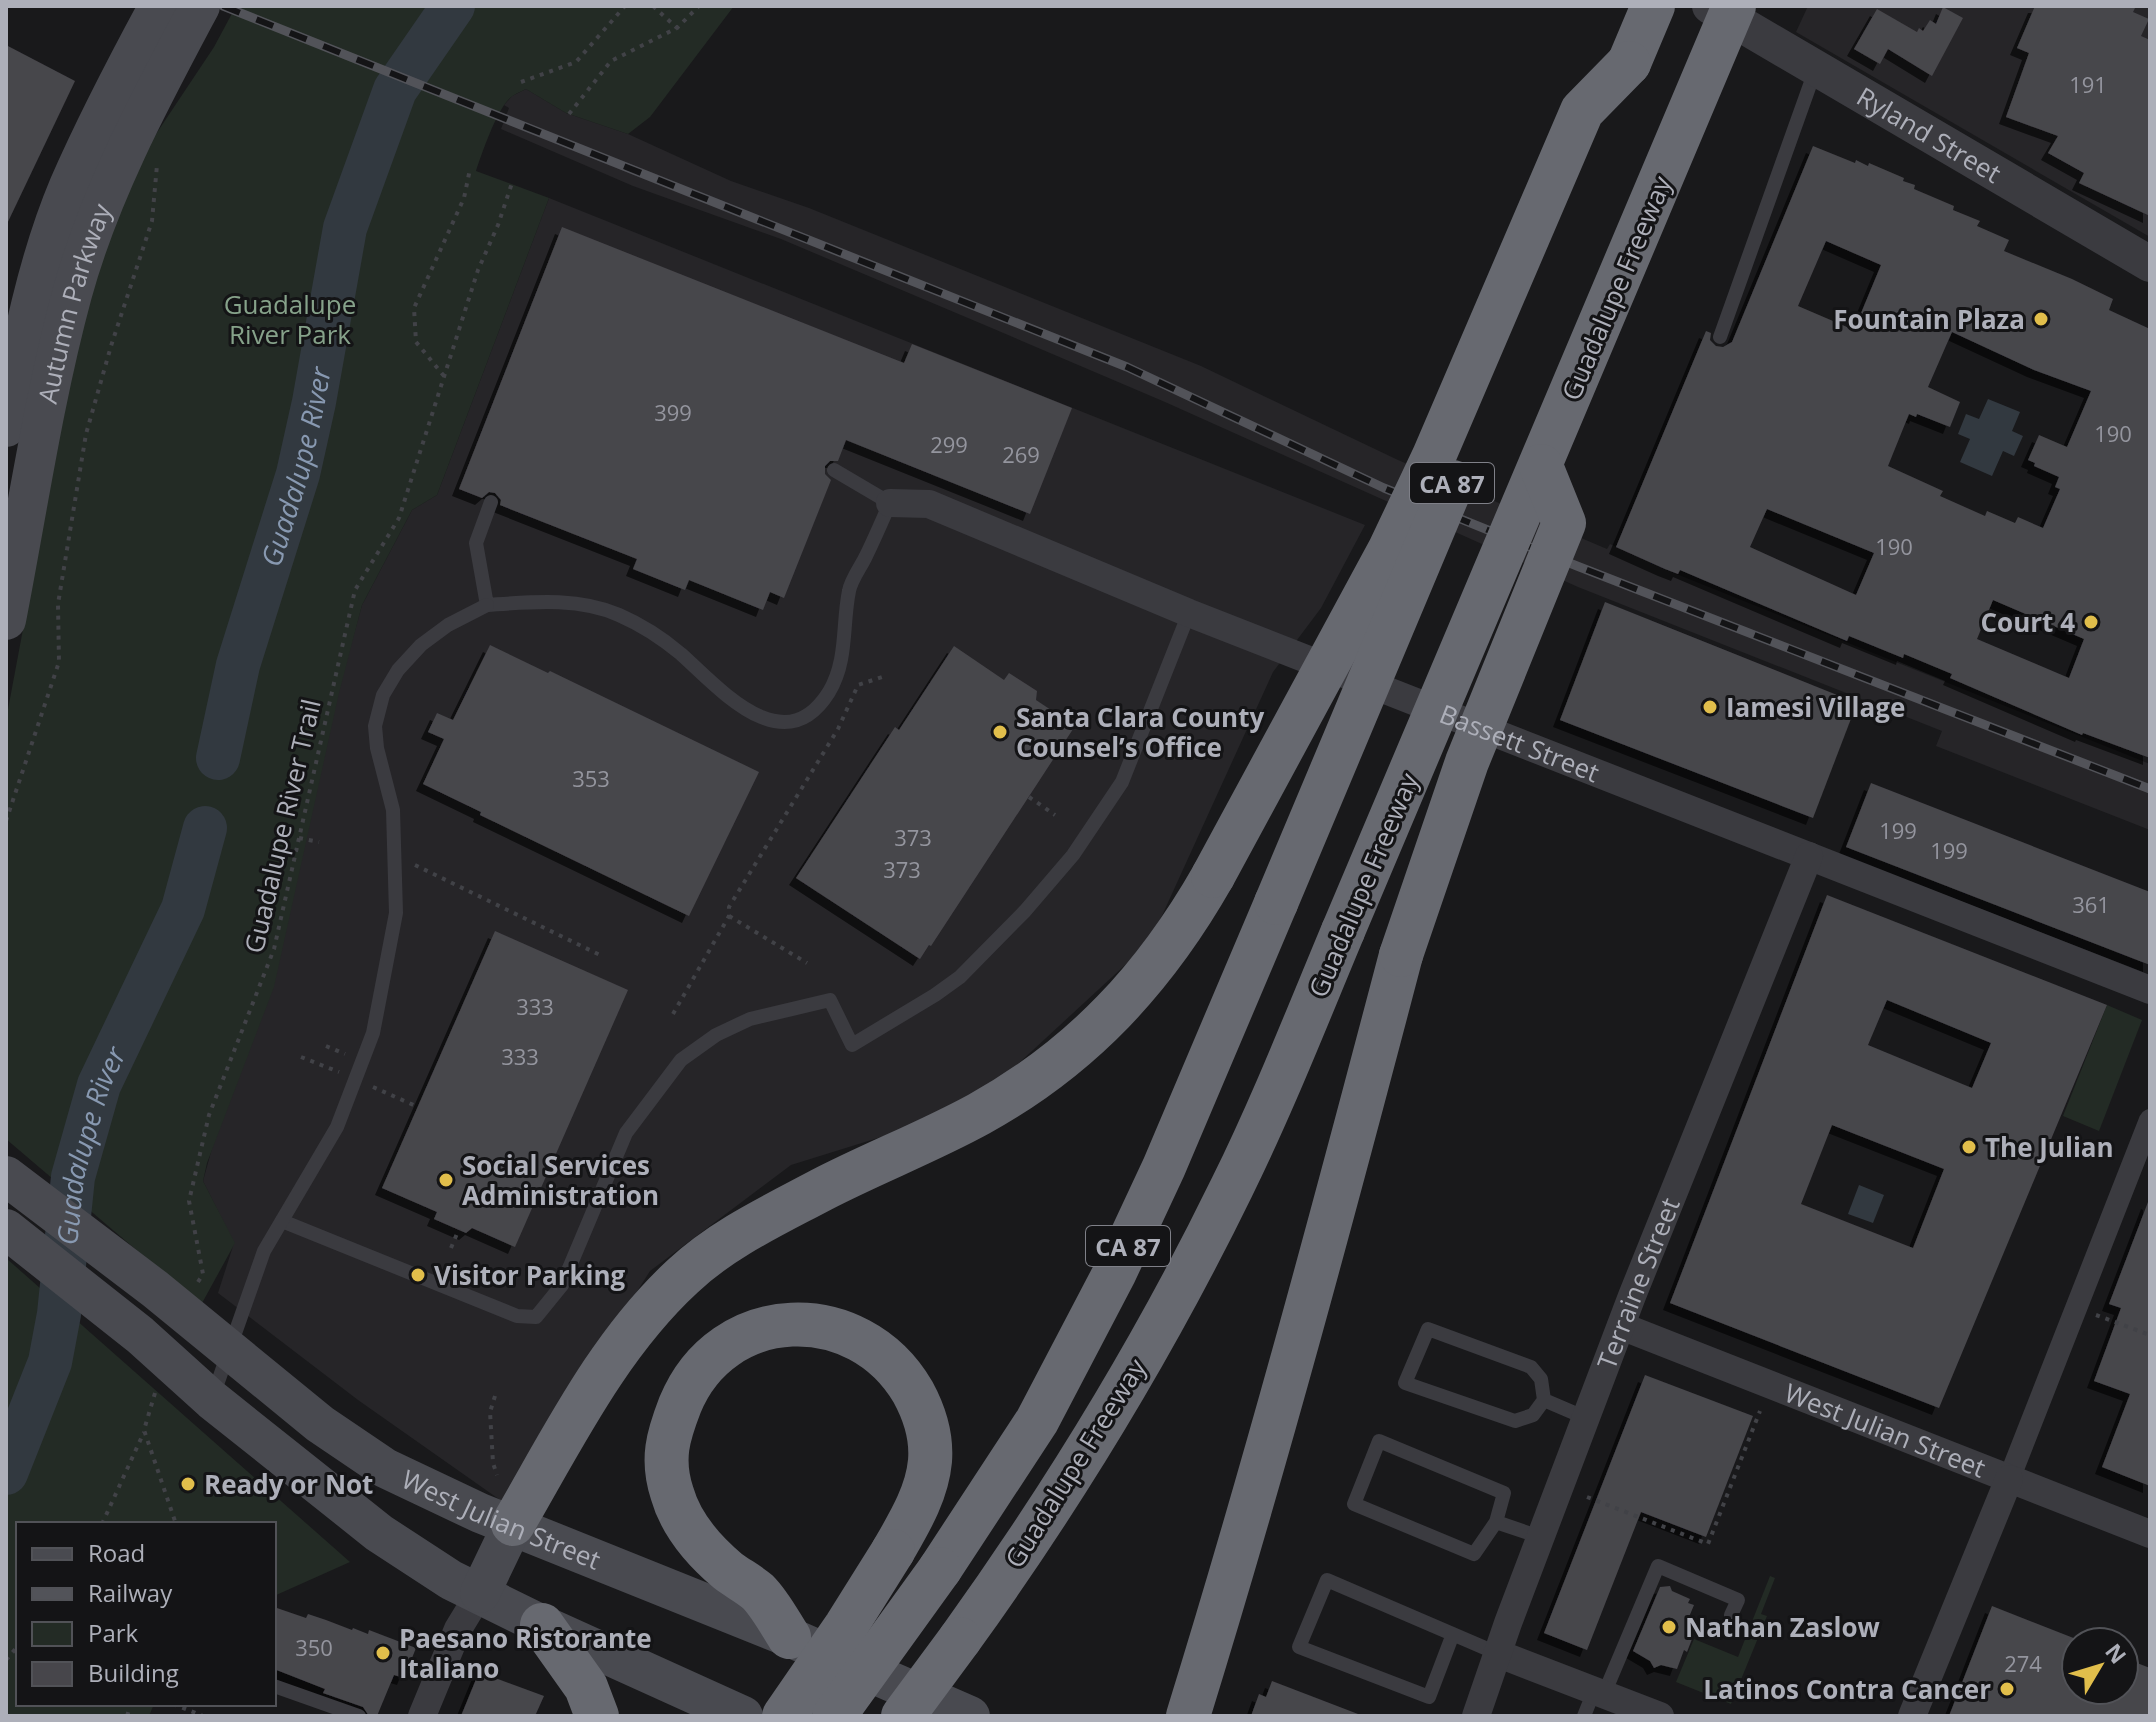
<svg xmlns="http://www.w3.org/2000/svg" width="2156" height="1722" font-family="'Open Sans',sans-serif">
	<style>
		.built { fill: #262528 }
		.green { fill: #232b25 }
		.water { fill: #323940 }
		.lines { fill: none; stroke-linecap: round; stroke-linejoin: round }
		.river { stroke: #323940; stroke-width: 44 }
		.building { fill: #47464b; fill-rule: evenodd; filter: url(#shadow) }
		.path { stroke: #414247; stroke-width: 4; stroke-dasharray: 4 6; stroke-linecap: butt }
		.service { stroke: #3b3b40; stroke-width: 14 }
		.pedestrian { stroke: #3b3b40; stroke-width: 22 }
		.minor { stroke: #3b3b40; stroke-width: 28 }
		.tertiary { stroke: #3b3b40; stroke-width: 36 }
		.secondary { stroke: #494a50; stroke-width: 40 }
		.motorway { stroke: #676970; stroke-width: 44 }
		.rail-casing { stroke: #525359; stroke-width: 9 }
		.rail { stroke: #141416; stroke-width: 6; stroke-dasharray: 18; stroke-linecap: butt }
		.motorway-bridge { stroke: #676970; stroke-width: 44 }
		.poi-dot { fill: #e1be4b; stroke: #141416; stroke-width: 3 }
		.labels { text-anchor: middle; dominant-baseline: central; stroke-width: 6; stroke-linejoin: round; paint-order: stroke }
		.number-label { font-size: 22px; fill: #94959e }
		.shield { fill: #141416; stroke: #7f8088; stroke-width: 2 }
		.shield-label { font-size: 24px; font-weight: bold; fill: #adafb9 }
		.street-label { font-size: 26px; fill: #adafb9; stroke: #141416 }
		.park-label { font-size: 26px; fill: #86a28a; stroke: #141416 }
		.poi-label { font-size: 26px; font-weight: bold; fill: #adafb9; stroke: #141416; text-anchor: start }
		.water-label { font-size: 28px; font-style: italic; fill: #8899b1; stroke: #141416 }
	</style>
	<defs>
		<filter id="shadow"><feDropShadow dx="-7" dy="7" stdDeviation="0" flood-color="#0009"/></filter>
	</defs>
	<rect width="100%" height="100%" fill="#19191b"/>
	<g class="built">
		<path d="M1808,6H2150V237L1796,32Z"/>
		<path d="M526,89L566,113L628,134L731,181L809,208L1201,366L1398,460L1607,549L1610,544L1664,569L2150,764V830L1936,746L1942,731L1578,587L1165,402L994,329L781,239L633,186L501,129L509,108L504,105L512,96Z"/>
		<path d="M549,198L1365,525L1321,608L1273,672L1150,942L968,1110L791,1165L650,1271L503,1502L358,1400L218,1293L234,1243L203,1181L362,605L412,510L437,495Z"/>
	</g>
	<g class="green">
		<path d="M236,6H734L650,117L628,134L566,113L526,89C520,92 514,94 509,99C496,112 482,153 476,171L549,198L437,495L412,510L362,605L339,693L274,987L207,1163L203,1181L235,1243L201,1305L6,1139V720L74,357L101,255L146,149L214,47Z"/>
		<path d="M2107,1005L2142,1020L2099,1131L2063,1116Z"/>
		<path d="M6,1258L350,1562L274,1596V1524H18V1704H154L149,1716H6Z"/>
		<path d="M1770,1576L1775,1578L1761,1614L1767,1616L1731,1704L1676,1682L1694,1639L1738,1657Z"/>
	</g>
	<g class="water">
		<path d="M1988,399L2020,412L2012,431L2023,436L2014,456L2003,451L1992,476L1960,462L1970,439L1958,434L1966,414L1979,419Z"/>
		<path d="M1859,1185L1884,1195L1873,1223L1848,1214Z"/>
	</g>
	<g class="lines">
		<g class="river">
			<path id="s1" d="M218,758L238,665L298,474L314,402L345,228L395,90L453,6"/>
			<path id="s2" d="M6,1473L50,1362L59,1314L73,1177L99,1085L183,909L205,828"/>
		</g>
	</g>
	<g class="building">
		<path d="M2035,6H2136L2133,12L2149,19L2141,36L2150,40V216L2079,183L2084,173L2048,153L2058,136L2006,117L2029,53L2017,48Z"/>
		<path d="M1943,7L1963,18L1932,76L1888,49L1880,64L1854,49L1877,9L1917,32L1919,28L1923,31L1930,20L1936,24Z"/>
		<path d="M6,45L75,81L6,226Z"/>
		<path d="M1813,146L1855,163L1856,160L1868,166L1869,163L1904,178L1903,181L1915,185L1914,189L1954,206L1953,210L1980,221L1977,226L2009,240L2004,251L2072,279L2113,299L2109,310L2150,329V758L2083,733L2082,735L1950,678L1952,674L1904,654L1903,658L1849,636L1847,641L1680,570L1678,574L1665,569L1616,547L1706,331L1711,333L1710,340L1716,346L1723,347L1732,342ZM1826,241L1881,265L1854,330L1798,306ZM1952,332L2034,370L2091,391L2067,447L2039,435L2028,460L2035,463L2034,466L2059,477L2055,487L2060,489L2043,528L2018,517L2015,523L1987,511L1985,516L1940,496L1943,491L1888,466L1909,414L1916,417L1917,414L1950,427L1960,402L1928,387ZM1767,509L1874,553L1856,595L1750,547ZM1993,600L2084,639L2069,678L1977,639Z"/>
		<path d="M562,227L904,363L912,344L1072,408L1030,514L846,440L838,461H830L825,466V474L831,480L784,598L770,592L763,610L689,580L685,590L633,569L637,559L500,505L501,500L495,493L489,492L482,498L459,489Z"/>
		<path d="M1605,602L1857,703L1813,818L1560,720Z"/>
		<path d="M490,645L548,673L550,671L759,772L689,916L480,815L481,812L423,784L444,739L428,732L437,713L453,720Z"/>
		<path d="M954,646L1004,680L1009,673L1037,691L1036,700L1075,726L931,946L929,945L920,959L796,878L895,727L899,730Z"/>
		<path d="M1871,783L2150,892V965L1846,847Z"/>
		<path d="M1827,895L2107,1005L1939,1408L1670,1303ZM1887,1000L1991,1043L1972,1088L1868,1045ZM1832,1125L1944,1169L1913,1248L1801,1204Z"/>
		<path d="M495,931L628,990L515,1247L472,1228L466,1233L434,1219L437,1212L382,1188Z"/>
		<path d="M2148,1202L2150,1203V1486L2102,1467L2130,1394L2094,1381L2121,1308L2109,1304Z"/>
		<path d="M1645,1375L1753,1416L1706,1537L1641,1512L1587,1650L1544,1633Z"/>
		<path d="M1670,1586L1672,1591L1690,1599L1688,1603L1694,1605L1689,1617L1697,1626L1687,1652L1684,1650L1677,1669L1661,1665L1654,1668L1650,1661L1633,1651L1660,1587Z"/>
		<path d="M1992,1606L2076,1639V1690H2124V1658L2150,1668V1716H1949Z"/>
		<path d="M274,1607L306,1618L308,1614L326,1620L352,1630L353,1628L368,1634L369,1630L416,1648L404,1678L394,1675L377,1716H369L363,1707L323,1693L325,1689L274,1669Z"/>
		<path d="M479,1672L544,1696L535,1716H461Z"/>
		<path d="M1272,1681L1358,1714V1716H1251L1259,1694L1266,1697Z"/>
	</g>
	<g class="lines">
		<g class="path">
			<path d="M653,6L677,28"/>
			<path d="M521,82L576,62L625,6"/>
			<path d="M569,114L611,61L677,28L699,6"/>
			<path d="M444,376L416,342L414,308L464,198L470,169"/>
			<path d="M1029,797L1055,815"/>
			<path d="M6,821L59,662L58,604L86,434L111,346L152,221L157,165"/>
			<path d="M299,838L319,842"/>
			<path d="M415,865L600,955"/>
			<path d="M729,916L807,963"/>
			<path d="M673,1014L729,916V907L838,729L858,685L882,677"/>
			<path d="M326,1046L345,1054"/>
			<path d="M301,1057L339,1072"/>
			<path d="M373,1087L418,1107"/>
			<path d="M451,1248L459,1229"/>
			<path d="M198,1282L203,1274L189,1201L209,1115L274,949L355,590L399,518L478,270L498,225L512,183"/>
			<path d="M2096,1315L2150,1335"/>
			<path d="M155,1393L144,1430L176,1524"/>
			<path d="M495,1396L490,1412L493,1463L497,1475"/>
			<path d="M1587,1497L1708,1544L1760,1411"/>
			<path d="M102,1524L144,1432"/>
			<path d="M6,1660L18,1646"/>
			<path d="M173,1704L203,1716"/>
			<path d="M127,1716L131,1704"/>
		</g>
		<g class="service">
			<path d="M1720,337L1816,68"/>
			<path d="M491,502L476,543L487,605C531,602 578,597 619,615C642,625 662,638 681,654C719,688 784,764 829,692C848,660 842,625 849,591C851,580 860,568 865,558C874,540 882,521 890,503L834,470"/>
			<path d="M282,1221L517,1316L536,1317L562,1285L626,1133L681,1060L716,1035L750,1019L830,1000L852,1045L935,995L960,977L1025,911L1073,855L1122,782L1189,613"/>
			<path d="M213,1396L264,1251L337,1127L373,1033L396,913L393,810L377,748L375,726L383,695L398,670L421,645L448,625L487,605"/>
			<path d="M1544,1400L1533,1415L1515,1421L1405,1383L1428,1329L1531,1367L1541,1379L1544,1400L1586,1418"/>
			<path d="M1496,1522L1474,1554L1354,1504L1379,1441L1504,1493L1496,1522L1540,1537"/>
			<path d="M1453,1634L1429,1697L1299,1647L1327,1580L1499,1654"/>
			<path d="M274,1686L359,1716"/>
			<path d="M1604,1694L1658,1566L1738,1600L1731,1615"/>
			<path d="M1584,1716L1594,1691"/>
		</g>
		<path class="pedestrian" d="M2009,1479L2150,1120"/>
		<g class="minor">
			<path id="s3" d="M890,503L929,504L1189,613L2150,990"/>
			<path id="s4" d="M1621,1326L2150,1534"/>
			<path d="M1499,1654L1660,1716"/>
			<path d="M422,1716L458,1629L480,1593"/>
			<path id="s5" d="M1476,1716L1508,1623L1632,1296L1809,856"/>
			<path d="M1912,1716L2009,1479"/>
		</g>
		<path class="tertiary" id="s6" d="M1710,6L2150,264"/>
		<g class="secondary">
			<path d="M6,427C21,346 37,262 69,186C96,124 127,65 159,6"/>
			<path id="s7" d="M6,620C27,512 43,401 72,294C100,192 151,98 200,6"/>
			<path id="s8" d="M6,1176L155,1289L320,1424L385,1468L480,1513L789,1637L970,1716"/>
			<path d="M6,1229L140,1335L212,1400L379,1533L451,1580L542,1625L743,1716"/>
			<path d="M480,1593L513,1524"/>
		</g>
		<g class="motorway">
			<path d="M1629,63L1653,6"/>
			<path d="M513,1524C563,1438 609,1344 683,1276C722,1239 774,1215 821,1190C873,1163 928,1142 979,1114C1082,1057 1155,978 1213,876"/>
			<path d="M940,1569L1037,1421L1115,1272L1164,1167L1276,903"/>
			<path d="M542,1625L586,1687L597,1716"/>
			<path d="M789,1637C780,1623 770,1604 758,1592C749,1584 737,1578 728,1571C703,1550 681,1525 672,1493C661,1459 668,1436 680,1405C722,1302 858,1298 913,1392C925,1414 932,1436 930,1461C927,1494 909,1523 893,1551"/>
			<path d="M960,1639C1063,1496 1155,1345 1232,1187C1273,1104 1307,1017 1343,931"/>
			<path d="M1188,1716C1266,1464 1334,1210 1401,955"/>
		</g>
		<defs>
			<path id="rail" d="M223,6L1127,367L1384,488L1577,566L2150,789"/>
		</defs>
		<use href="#rail" class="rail-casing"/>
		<use href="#rail" class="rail"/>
		<g class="motorway-bridge">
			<path d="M1213,876L1390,549L1434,456L1582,111L1629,63"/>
			<path d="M1276,903L1453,482"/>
			<path d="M1343,931L1734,6"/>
			<path d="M1401,955L1467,762L1564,523L1541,466"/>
			<path d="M784,1716L846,1626L893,1551"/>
			<path d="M834,1716L940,1569"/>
			<path d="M903,1716L960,1639"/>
		</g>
	</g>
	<g class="poi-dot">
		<circle cx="2041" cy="319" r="8"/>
		<circle cx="2091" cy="622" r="8"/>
		<circle cx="1710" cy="707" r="8"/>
		<circle cx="1000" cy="732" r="8"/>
		<circle cx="1969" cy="1147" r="8"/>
		<circle cx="446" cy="1180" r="8"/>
		<circle cx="418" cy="1275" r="8"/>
		<circle cx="188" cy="1484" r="8"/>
		<circle cx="1669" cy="1627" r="8"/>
		<circle cx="383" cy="1653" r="8"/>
		<circle cx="2007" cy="1689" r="8"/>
	</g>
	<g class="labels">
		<g class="number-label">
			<text x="2088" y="84">191</text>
			<text x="673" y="412">399</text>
			<text x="2113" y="433">190</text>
			<text x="949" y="444">299</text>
			<text x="1021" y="454">269</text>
			<text x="1894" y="546">190</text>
			<text x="591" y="778">353</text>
			<text x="1898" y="830">199</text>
			<text x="913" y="837">373</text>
			<text x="1949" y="850">199</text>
			<text x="902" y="869">373</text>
			<text x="2091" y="904">361</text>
			<text x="535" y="1006">333</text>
			<text x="520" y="1056">333</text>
			<text x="314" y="1647">350</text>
			<text x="2023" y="1663">274</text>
		</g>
		<g class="shield">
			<rect x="1410" y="463" width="84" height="40" rx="6"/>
			<rect x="1086" y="1226" width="84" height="40" rx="6"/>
		</g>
		<g class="shield-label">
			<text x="1452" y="483">CA 87</text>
			<text x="1128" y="1246">CA 87</text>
		</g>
		<g class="street-label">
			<text stroke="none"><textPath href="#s6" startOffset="254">Ryland Street</textPath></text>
			<text transform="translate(1616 288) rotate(-67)">Guadalupe Freeway</text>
			<text stroke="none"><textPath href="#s7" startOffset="324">Autumn Parkway</textPath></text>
			<text stroke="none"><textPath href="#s3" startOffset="676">Bassett Street</textPath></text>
			<text transform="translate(282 826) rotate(-77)">Guadalupe River Trail</text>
			<text transform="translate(1363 885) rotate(-67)">Guadalupe Freeway</text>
			<text stroke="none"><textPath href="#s5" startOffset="462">Terraine Street</textPath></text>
			<text stroke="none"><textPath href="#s4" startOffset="284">West Julian Street</textPath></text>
			<text transform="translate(1075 1463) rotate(-58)">Guadalupe Freeway</text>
			<text stroke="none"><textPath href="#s8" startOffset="606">West Julian Street</textPath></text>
		</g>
		<g class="park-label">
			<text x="290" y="304">Guadalupe<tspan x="290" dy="30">River Park</tspan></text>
		</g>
		<g class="poi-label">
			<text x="2025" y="319" text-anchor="end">Fountain Plaza</text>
			<text x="2075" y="622" text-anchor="end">Court 4</text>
			<text x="1726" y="707">Iamesi Village</text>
			<text x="1016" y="717">Santa Clara County<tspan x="1016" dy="30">Counsel’s Office</tspan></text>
			<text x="1985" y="1147">The Julian</text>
			<text x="462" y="1165">Social Services<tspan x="462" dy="30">Administration</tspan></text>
			<text x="434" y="1275">Visitor Parking</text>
			<text x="204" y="1484">Ready or Not</text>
			<text x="1685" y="1627">Nathan Zaslow</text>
			<text x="399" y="1638">Paesano Ristorante<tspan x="399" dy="30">Italiano</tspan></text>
			<text x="1991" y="1689" text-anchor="end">Latinos Contra Cancer</text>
		</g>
		<g class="water-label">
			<text stroke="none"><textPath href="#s1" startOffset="302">Guadalupe River</textPath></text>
			<text stroke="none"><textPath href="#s2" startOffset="340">Guadalupe River</textPath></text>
		</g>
	</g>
	<rect width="2156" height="1722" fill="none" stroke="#adafb9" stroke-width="16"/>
	<rect x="16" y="1522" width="260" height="184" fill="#141416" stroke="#515257" stroke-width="2"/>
	<rect x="32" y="1548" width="40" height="12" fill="#494a50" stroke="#515257" stroke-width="2"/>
	<text x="88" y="1562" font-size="24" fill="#adafb9">Road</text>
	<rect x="32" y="1588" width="40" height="12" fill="#525359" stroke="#515257" stroke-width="2"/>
	<text x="88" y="1602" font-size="24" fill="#adafb9">Railway</text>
	<rect x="32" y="1622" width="40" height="24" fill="#232b25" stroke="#515257" stroke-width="2"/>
	<text x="88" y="1642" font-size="24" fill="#adafb9">Park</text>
	<rect x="32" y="1662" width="40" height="24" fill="#47464b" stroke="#515257" stroke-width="2"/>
	<text x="88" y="1682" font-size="24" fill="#adafb9">Building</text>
	<g transform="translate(2100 1666) rotate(52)"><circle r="38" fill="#141416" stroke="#515257" stroke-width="2"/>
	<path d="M0-6L14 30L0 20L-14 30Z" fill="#e1be4b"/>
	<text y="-12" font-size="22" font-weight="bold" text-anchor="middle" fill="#adafb9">N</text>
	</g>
</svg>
